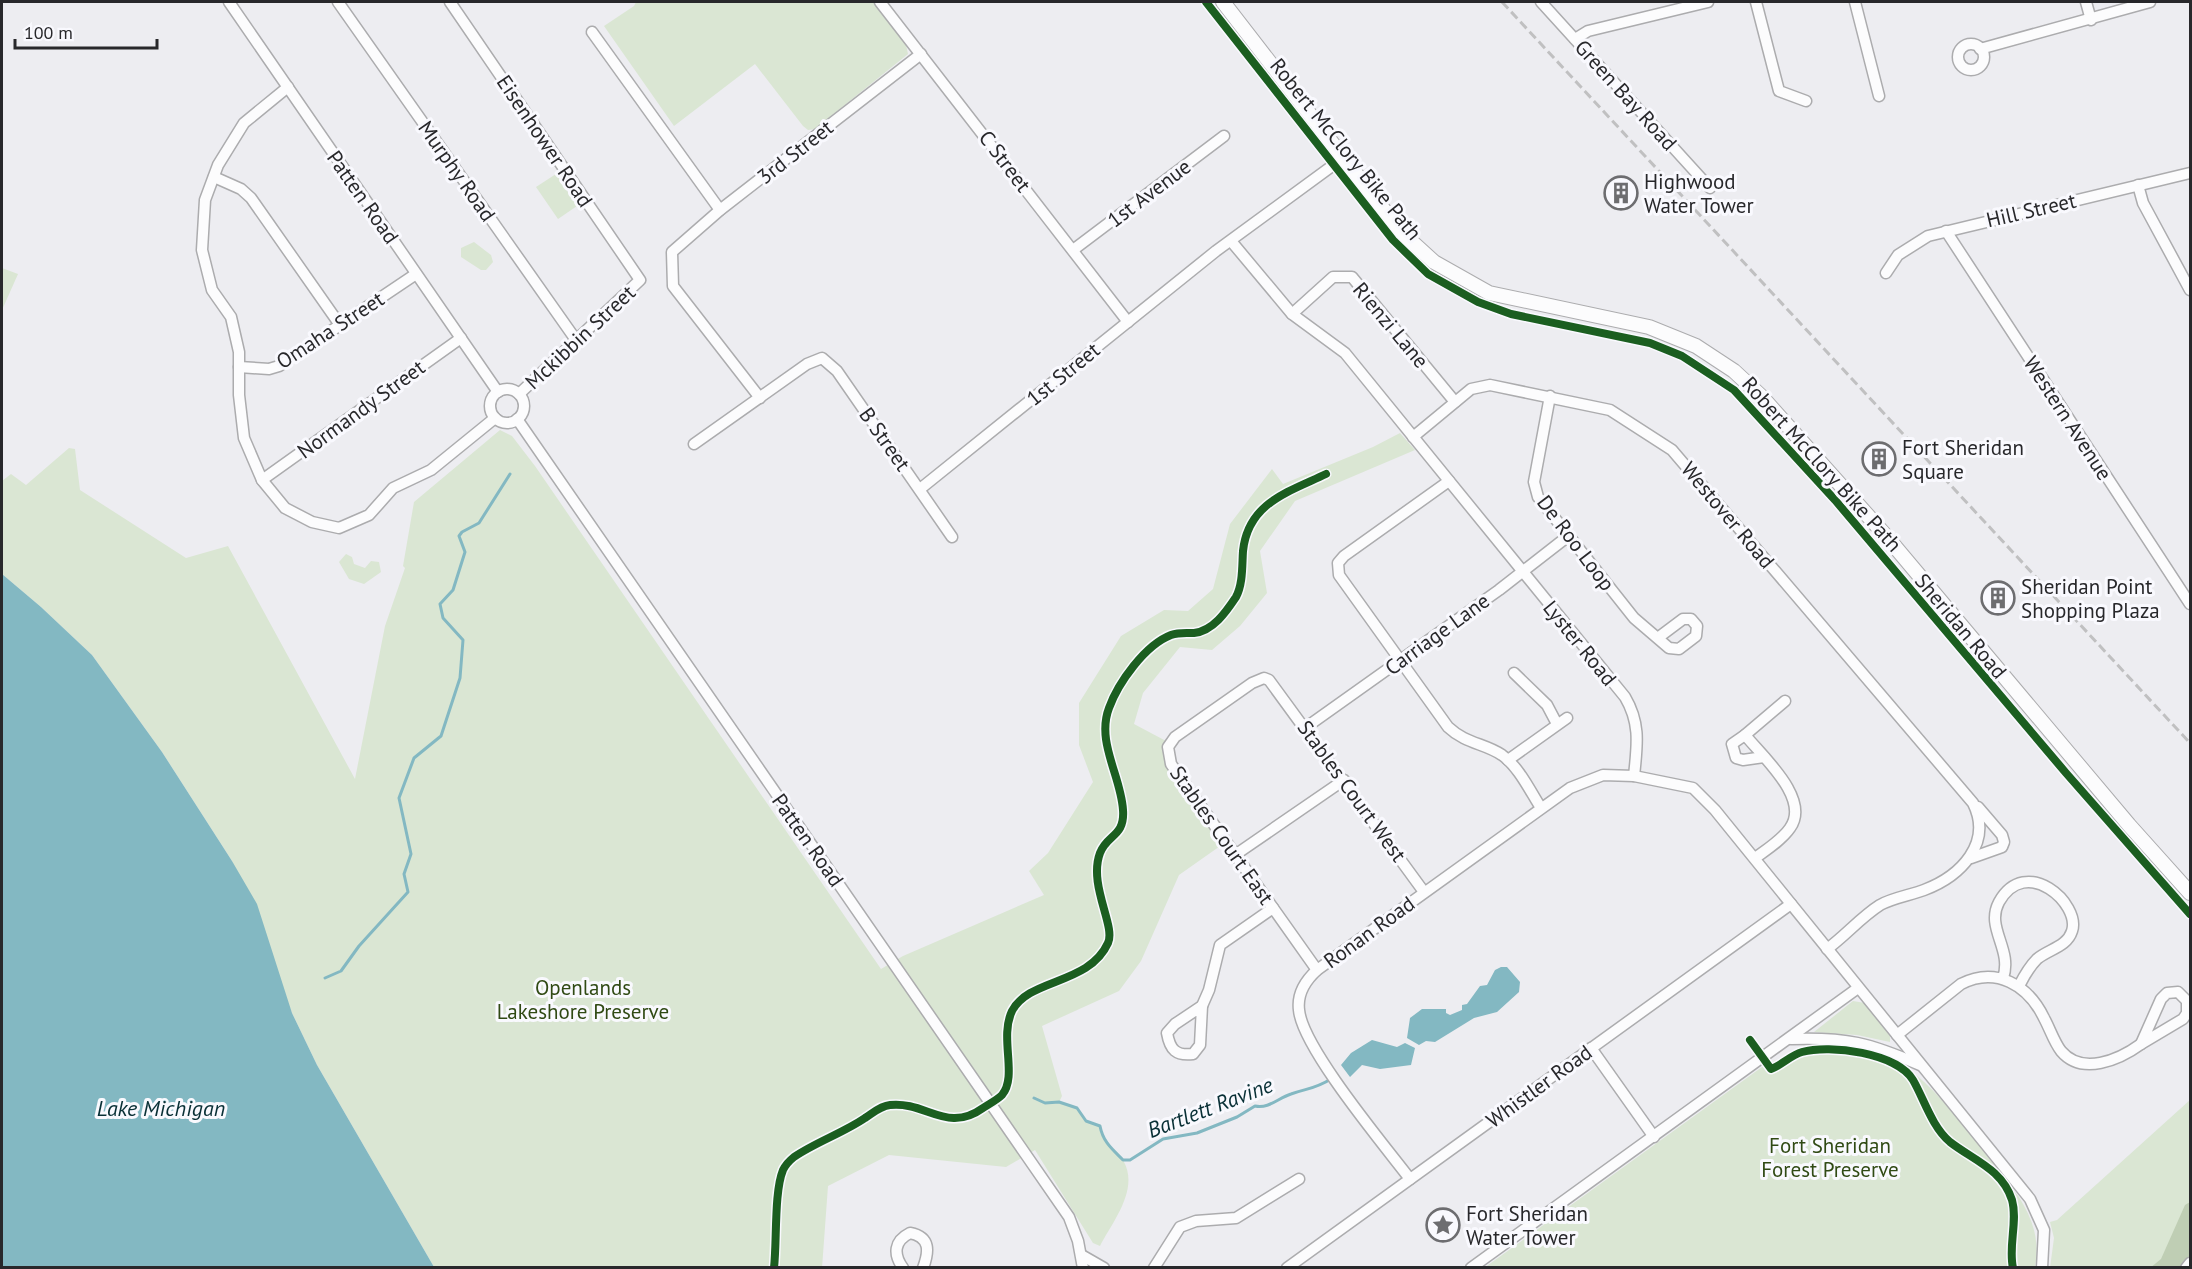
<svg xmlns="http://www.w3.org/2000/svg" width="2192" height="1269" font-family="'PT Sans',sans-serif">
	<style>
		.green { fill: #dae6d3 }
		.forest { fill: #bfceb4 }
		.water { fill: #83b8c2 }
		.lines { fill: none; stroke-linecap: round; stroke-linejoin: round }
		.stream { stroke: #83b8c2; stroke-width: 3 }
		.minor-casing { stroke: #acacae; stroke-width: 13 }
		.major-casing { stroke: #acacae; stroke-width: 16 }
		.minor { stroke: #fcfcfd; stroke-width: 10 }
		.major { stroke: #fcfcfd; stroke-width: 14 }
		.rail { stroke: #c0c0c1; stroke-width: 3; stroke-dasharray: 9 4.5; stroke-linecap: butt }
		.cycleway-casing { stroke: #f9f9fe; stroke-width: 11 }
		.cycleway { stroke: #1b5e20; stroke-width: 8 }
		.labels { text-anchor: middle; dominant-baseline: central; stroke-width: 6; stroke-linejoin: round; paint-order: stroke }
		.street-label { font-size: 21px; fill: #28282b; stroke: #f9f9fe }
		.poi-label { font-size: 21px; fill: #28282b; stroke: #f9f9fe; text-anchor: start }
		.park-label { font-size: 21px; fill: #304a14; stroke: #f9f9fe }
		.water-label { font-size: 22px; font-style: italic; fill: #093036; stroke: #f9f9fe }
	</style>
	<rect width="100%" height="100%" fill="#ededf1"/>
	<g class="green">
		<path d="M636,2H873L906,45L908,54L815,129L808,130L803,126L755,64L674,126L604,26L634,6Z"/>
		<path d="M556,174L577,206L558,219L536,187Z"/>
		<path d="M474,242L491,255L493,262L486,270H481L461,257V248Z"/>
		<path d="M2,268L18,274L2,310Z"/>
		<path d="M500,430L512,436L535,466L881,969L903,956L1044,895L1029,871L1048,853L1093,782L1079,745V703L1121,636L1164,610L1188,611L1213,589L1230,524L1272,469L1283,484L1373,447L1400,433L1415,450L1295,501L1260,551L1267,593L1240,626L1212,650L1180,647L1143,693L1134,724L1166,741L1163,748L1166,764L1223,844L1179,875L1141,961L1119,991L1042,1026L1062,1096L1059,1102L1077,1108L1086,1121L1100,1126C1104,1149 1115,1145 1123,1160C1140,1189 1113,1221 1100,1246L1093,1243L1035,1150L1006,1167L889,1155L828,1186L822,1268L434,1267L317,1065L292,1013L232,861L162,752L92,655L41,607L2,574V481L11,474L26,485L69,448L75,449L80,490L186,558L228,546L355,779L385,626L405,568L403,566L414,502Z"/>
		<path d="M346,554L352,557L354,564L365,568L371,561L379,562L381,572L364,584L349,579L339,562Z"/>
		<path d="M1853,1001L1865,1003L1890,1036V1042L1857,1035L1814,1032Z"/>
		<path d="M1820,1046C1846,1047 1873,1049 1896,1061C1938,1083 1988,1159 2019,1197C2033,1220 2040,1240 2035,1267L1484,1268L1762,1067L1796,1050Z"/>
		<path d="M2190,1100V1267L2050,1268L2054,1238L2050,1222L2057,1220Z"/>
	</g>
	<path class="forest" d="M2190,1202V1267L2150,1268L2161,1259L2185,1205Z"/>
	<g class="water">
		<path d="M2,574L41,607L92,655L162,752L232,861L257,904L292,1013L317,1065L434,1267H2Z"/>
		<path d="M1501,967H1507L1520,982L1519,992L1497,1012L1474,1018L1435,1042L1426,1041L1419,1045L1407,1038L1410,1018L1422,1009H1446V1013L1450,1015L1462,1010V1005L1467,1004L1480,986L1487,985L1495,970Z"/>
		<path d="M1372,1040L1397,1047L1405,1043L1415,1048L1411,1065L1380,1069L1362,1065L1350,1077L1341,1065L1351,1053Z"/>
	</g>
	<g class="lines">
		<g class="stream">
			<path d="M325,978L341,971L359,946L408,892L404,874L411,854L399,798L414,758L441,736L460,678L463,640L443,618L440,604L453,590L465,552L459,536L462,532L479,523L510,474"/>
			<path d="M1034,1098L1045,1103L1059,1102L1077,1108L1086,1121L1100,1126C1103,1142 1112,1149 1123,1160H1130L1163,1139L1197,1133L1237,1117L1255,1106C1269,1109 1278,1098 1291,1094C1308,1088 1315,1089 1331,1079"/>
		</g>
		<defs>
			<g id="minor">
				<path d="M229,2L498,392"/>
				<path d="M338,2L576,340"/>
				<path d="M450,2L640,280L519,394"/>
				<path d="M880,2L1128,322"/>
				<path d="M1541,2L1710,188"/>
				<path d="M1756,2L1779,91L1806,101"/>
				<path d="M1855,2L1879,96"/>
				<path d="M2086,2L2091,20"/>
				<path d="M592,32L720,210"/>
				<path d="M1575,39L1588,31L1708,2"/>
				<circle cx="1971" cy="57" r="13"/>
				<path d="M1980,49L2150,2"/>
				<path d="M288,87L244,123L218,165L205,200L202,250L212,290L231,317L239,352V395L244,438L262,480L285,508L312,522L339,528L369,515L393,488L431,470L495,418"/>
				<path d="M214,177L241,189L251,198L340,325"/>
				<path d="M2138,185L2143,203L2190,290"/>
				<path d="M1946,231L2190,604"/>
				<path d="M1231,241L1292,314L1345,353L1625,697C1641,724 1637,746 1634,776"/>
				<path d="M1073,250L1224,136"/>
				<path d="M1886,273L1898,255L1928,236L2190,173"/>
				<path d="M1292,314L1333,277H1352L1455,402"/>
				<path d="M239,367L269,369L279,366L416,274"/>
				<circle cx="507" cy="406" r="17"/>
				<path d="M1550,396L1534,482L1538,497L1634,618L1669,648L1679,649L1696,636L1697,626L1691,619H1683L1659,637"/>
				<path d="M760,398L673,286L672,252L720,210L921,54"/>
				<path d="M517,419L1069,1217L1078,1241L1083,1268"/>
				<path d="M1413,437L1471,389L1490,385L1610,410L1672,450L1973,803C1993,843 1961,876 1924,890C1911,895 1892,898 1880,905C1861,917 1845,936 1827,949"/>
				<path d="M694,444L807,364L822,358L837,371L952,537"/>
				<path d="M262,480L461,338"/>
				<path d="M1449,481L1344,556L1338,563L1339,575L1448,727C1466,744 1484,743 1502,755C1519,767 1530,791 1541,808"/>
				<path d="M920,489L1216,251L1343,158"/>
				<path d="M1514,673L1547,705L1557,724"/>
				<path d="M1305,728L1499,590L1567,537"/>
				<path d="M1745,735L1732,744L1736,758L1743,760L1764,757"/>
				<path d="M1508,760L1567,718"/>
				<path d="M1235,855L1344,780"/>
				<path d="M1755,858C1766,850 1782,840 1790,828C1811,799 1763,757 1745,735L1785,701"/>
				<path d="M1971,858L2002,847L2004,842L2002,835L1978,807"/>
				<path d="M1317,970L1171,764L1168,747L1175,737L1252,683L1264,678L1269,680L1424,892"/>
				<path d="M2003,978C2013,949 1985,928 1999,902C2026,854 2081,904 2072,931C2067,947 2049,949 2037,959C2029,967 2024,976 2019,986"/>
				<path d="M2178,992L2187,1001V1013L2183,1019L2141,1044L2161,999L2167,993Z"/>
				<path d="M1202,1006L1200,1045L1193,1054C1176,1056 1170,1050 1167,1033L1175,1024Z"/>
				<path d="M1202,1006L1209,990L1220,945L1273,908"/>
				<path d="M1897,1035L1961,984C1996,966 2028,985 2044,1018C2050,1029 2054,1042 2061,1051C2082,1076 2119,1060 2141,1044"/>
				<path d="M1791,1039C1846,1037 1870,1043 1920,1065"/>
				<path d="M1591,1048L1654,1137"/>
				<path d="M1410,1179C1384,1145 1302,1047 1299,1010C1297,994 1306,980 1317,970L1570,788L1603,775L1634,776L1693,788L1715,810L2030,1199L2044,1230L2042,1268"/>
				<path d="M1083,1256L1104,1268"/>
				<path d="M903,1268C893,1254 894,1241 910,1233C931,1237 929,1252 923,1268"/>
				<path d="M1154,1268L1180,1227L1196,1221L1236,1218L1299,1179"/>
				<path d="M1287,1268L1791,904"/>
				<path d="M1471,1268L1858,988"/>
				<path d="M2186,1268L2190,1263"/>
			</g>
			<path id="major" d="M1223,2L1401,232L1434,262L1489,293L1649,327L1696,346L1734,371L1762,397L1886,536L2129,825L2190,893"/>
		</defs>
		<use href="#minor" class="minor-casing"/>
		<use href="#major" class="major-casing"/>
		<use href="#minor" class="minor"/>
		<use href="#major" class="major"/>
		<path class="rail" d="M1502,2L2190,743"/>
		<defs>
			<g id="cycleway">
				<path d="M1206,2L1393,240L1428,274L1478,302L1511,314L1650,343L1682,356L1734,390L1835,500L2066,773L2190,914"/>
				<path d="M1750,1040L1771,1069C1782,1065 1791,1055 1802,1052C1830,1044 1897,1053 1913,1080C1924,1099 1932,1127 1950,1142C1973,1160 2002,1169 2012,1200C2018,1221 2008,1246 2013,1268"/>
				<path d="M774,1268C777,1241 774,1192 783,1170C786,1164 789,1161 794,1157C816,1142 843,1133 865,1118C873,1113 880,1106 890,1105C926,1101 947,1134 983,1108C989,1104 997,1100 1002,1095C1018,1076 999,1038 1012,1011C1029,978 1089,985 1108,943C1116,926 1088,885 1100,853C1107,834 1125,837 1123,810C1121,776 1096,742 1109,708C1118,683 1145,645 1171,635C1179,632 1186,633 1194,633C1213,631 1226,612 1236,597C1243,584 1242,566 1243,551C1248,503 1288,492 1326,474"/>
			</g>
		</defs>
		<use href="#cycleway" class="cycleway-casing"/>
		<use href="#cycleway" class="cycleway"/>
	</g>
	<defs>
		<symbol id="building-ring" viewBox="-11 -11 22 22"><circle r="9.5" fill="#f9f9fe" stroke="#6d6d70" stroke-width="1.5"/><path d="M-4-6H4V6H1V3H-1V6H-4ZM-2.5-4.3h1.7v1.8h-1.7ZM.8-4.3h1.7v1.8H.8ZM-2.5-1h1.7V.8h-1.7ZM.8-1h1.7V.8H.8Z" fill="#6d6d70"/></symbol>
		<symbol id="sight-ring" viewBox="-11 -11 22 22"><circle r="9.5" fill="#f9f9fe" stroke="#6d6d70" stroke-width="1.5"/><path d="M0-6L1.8-2.2L6-1.7L2.9 1.2L3.7 5.4L0 3.3L-3.7 5.4L-2.9 1.2L-6-1.7L-1.8-2.2Z" fill="#6d6d70"/></symbol>
	</defs>
	<g fill-rule="evenodd">
		<use href="#building-ring" x="1602" y="174" width="38" height="38"/>
		<use href="#building-ring" x="1860" y="440" width="38" height="38"/>
		<use href="#building-ring" x="1979" y="579" width="38" height="38"/>
		<use href="#sight-ring" x="1424" y="1206" width="38" height="38"/>
	</g>
	<g class="labels">
		<g class="street-label">
			<text transform="translate(1626 95) rotate(48)">Green Bay Road</text>
			<text transform="translate(545 141) rotate(56)">Eisenhower Road</text>
			<text transform="translate(1346 149) rotate(51)">Robert McClory Bike Path</text>
			<text transform="translate(795 152) rotate(-38)">3rd Street</text>
			<text transform="translate(1005 161) rotate(53)">C Street</text>
			<text transform="translate(457 171) rotate(55)">Murphy Road</text>
			<text transform="translate(1149 193) rotate(-37)">1st Avenue</text>
			<text transform="translate(363 197) rotate(55)">Patten Road</text>
			<text transform="translate(2031 210) rotate(-13)">Hill Street</text>
			<text transform="translate(1391 325) rotate(50)">Rienzi Lane</text>
			<text transform="translate(330 330) rotate(-33)">Omaha Street</text>
			<text transform="translate(580 337) rotate(-43)">Mckibbin Street</text>
			<text transform="translate(1063 374) rotate(-39)">1st Street</text>
			<text transform="translate(361 409) rotate(-36)">Normandy Street</text>
			<text transform="translate(2068 418) rotate(57)">Western Avenue</text>
			<text transform="translate(885 439) rotate(55)">B Street</text>
			<text transform="translate(1822 464) rotate(48)">Robert McClory Bike Path</text>
			<text transform="translate(1728 515) rotate(50)">Westover Road</text>
			<text transform="translate(1576 543) rotate(53)">De Roo Loop</text>
			<text transform="translate(1961 626) rotate(50)">Sheridan Road</text>
			<text transform="translate(1437 634) rotate(-36)">Carriage Lane</text>
			<text transform="translate(1580 643) rotate(51)">Lyster Road</text>
			<text transform="translate(1352 791) rotate(54)">Stables Court West</text>
			<text transform="translate(1222 835) rotate(55)">Stables Court East</text>
			<text transform="translate(808 840) rotate(55)">Patten Road</text>
			<text transform="translate(1369 932) rotate(-36)">Ronan Road</text>
			<text transform="translate(1539 1086) rotate(-36)">Whistler Road</text>
		</g>
		<g class="poi-label">
			<text x="1644" y="181">Highwood<tspan x="1644" dy="24">Water Tower</tspan></text>
			<text x="1902" y="447">Fort Sheridan<tspan x="1902" dy="24">Square</tspan></text>
			<text x="2021" y="586">Sheridan Point<tspan x="2021" dy="24">Shopping Plaza</tspan></text>
			<text x="1466" y="1213">Fort Sheridan<tspan x="1466" dy="24">Water Tower</tspan></text>
		</g>
		<g class="park-label">
			<text x="583" y="987">Openlands<tspan x="583" dy="24">Lakeshore Preserve</tspan></text>
			<text x="1830" y="1145">Fort Sheridan<tspan x="1830" dy="24">Forest Preserve</tspan></text>
		</g>
		<g class="water-label">
			<text transform="translate(1210 1107) rotate(-21)">Bartlett Ravine</text>
			<text x="161" y="1108">Lake Michigan</text>
		</g>
	</g>
	<rect width="2192" height="1269" fill="none" stroke="#28282b" stroke-width="6"/>
	<path d="M15 39v9h142v-9" fill="none" stroke="#28282b" stroke-width="3"/>
	<text x="24" y="39" font-size="18" fill="#28282b" stroke="#f9f9fe" stroke-width="4.5" paint-order="stroke">100 m</text>
</svg>
